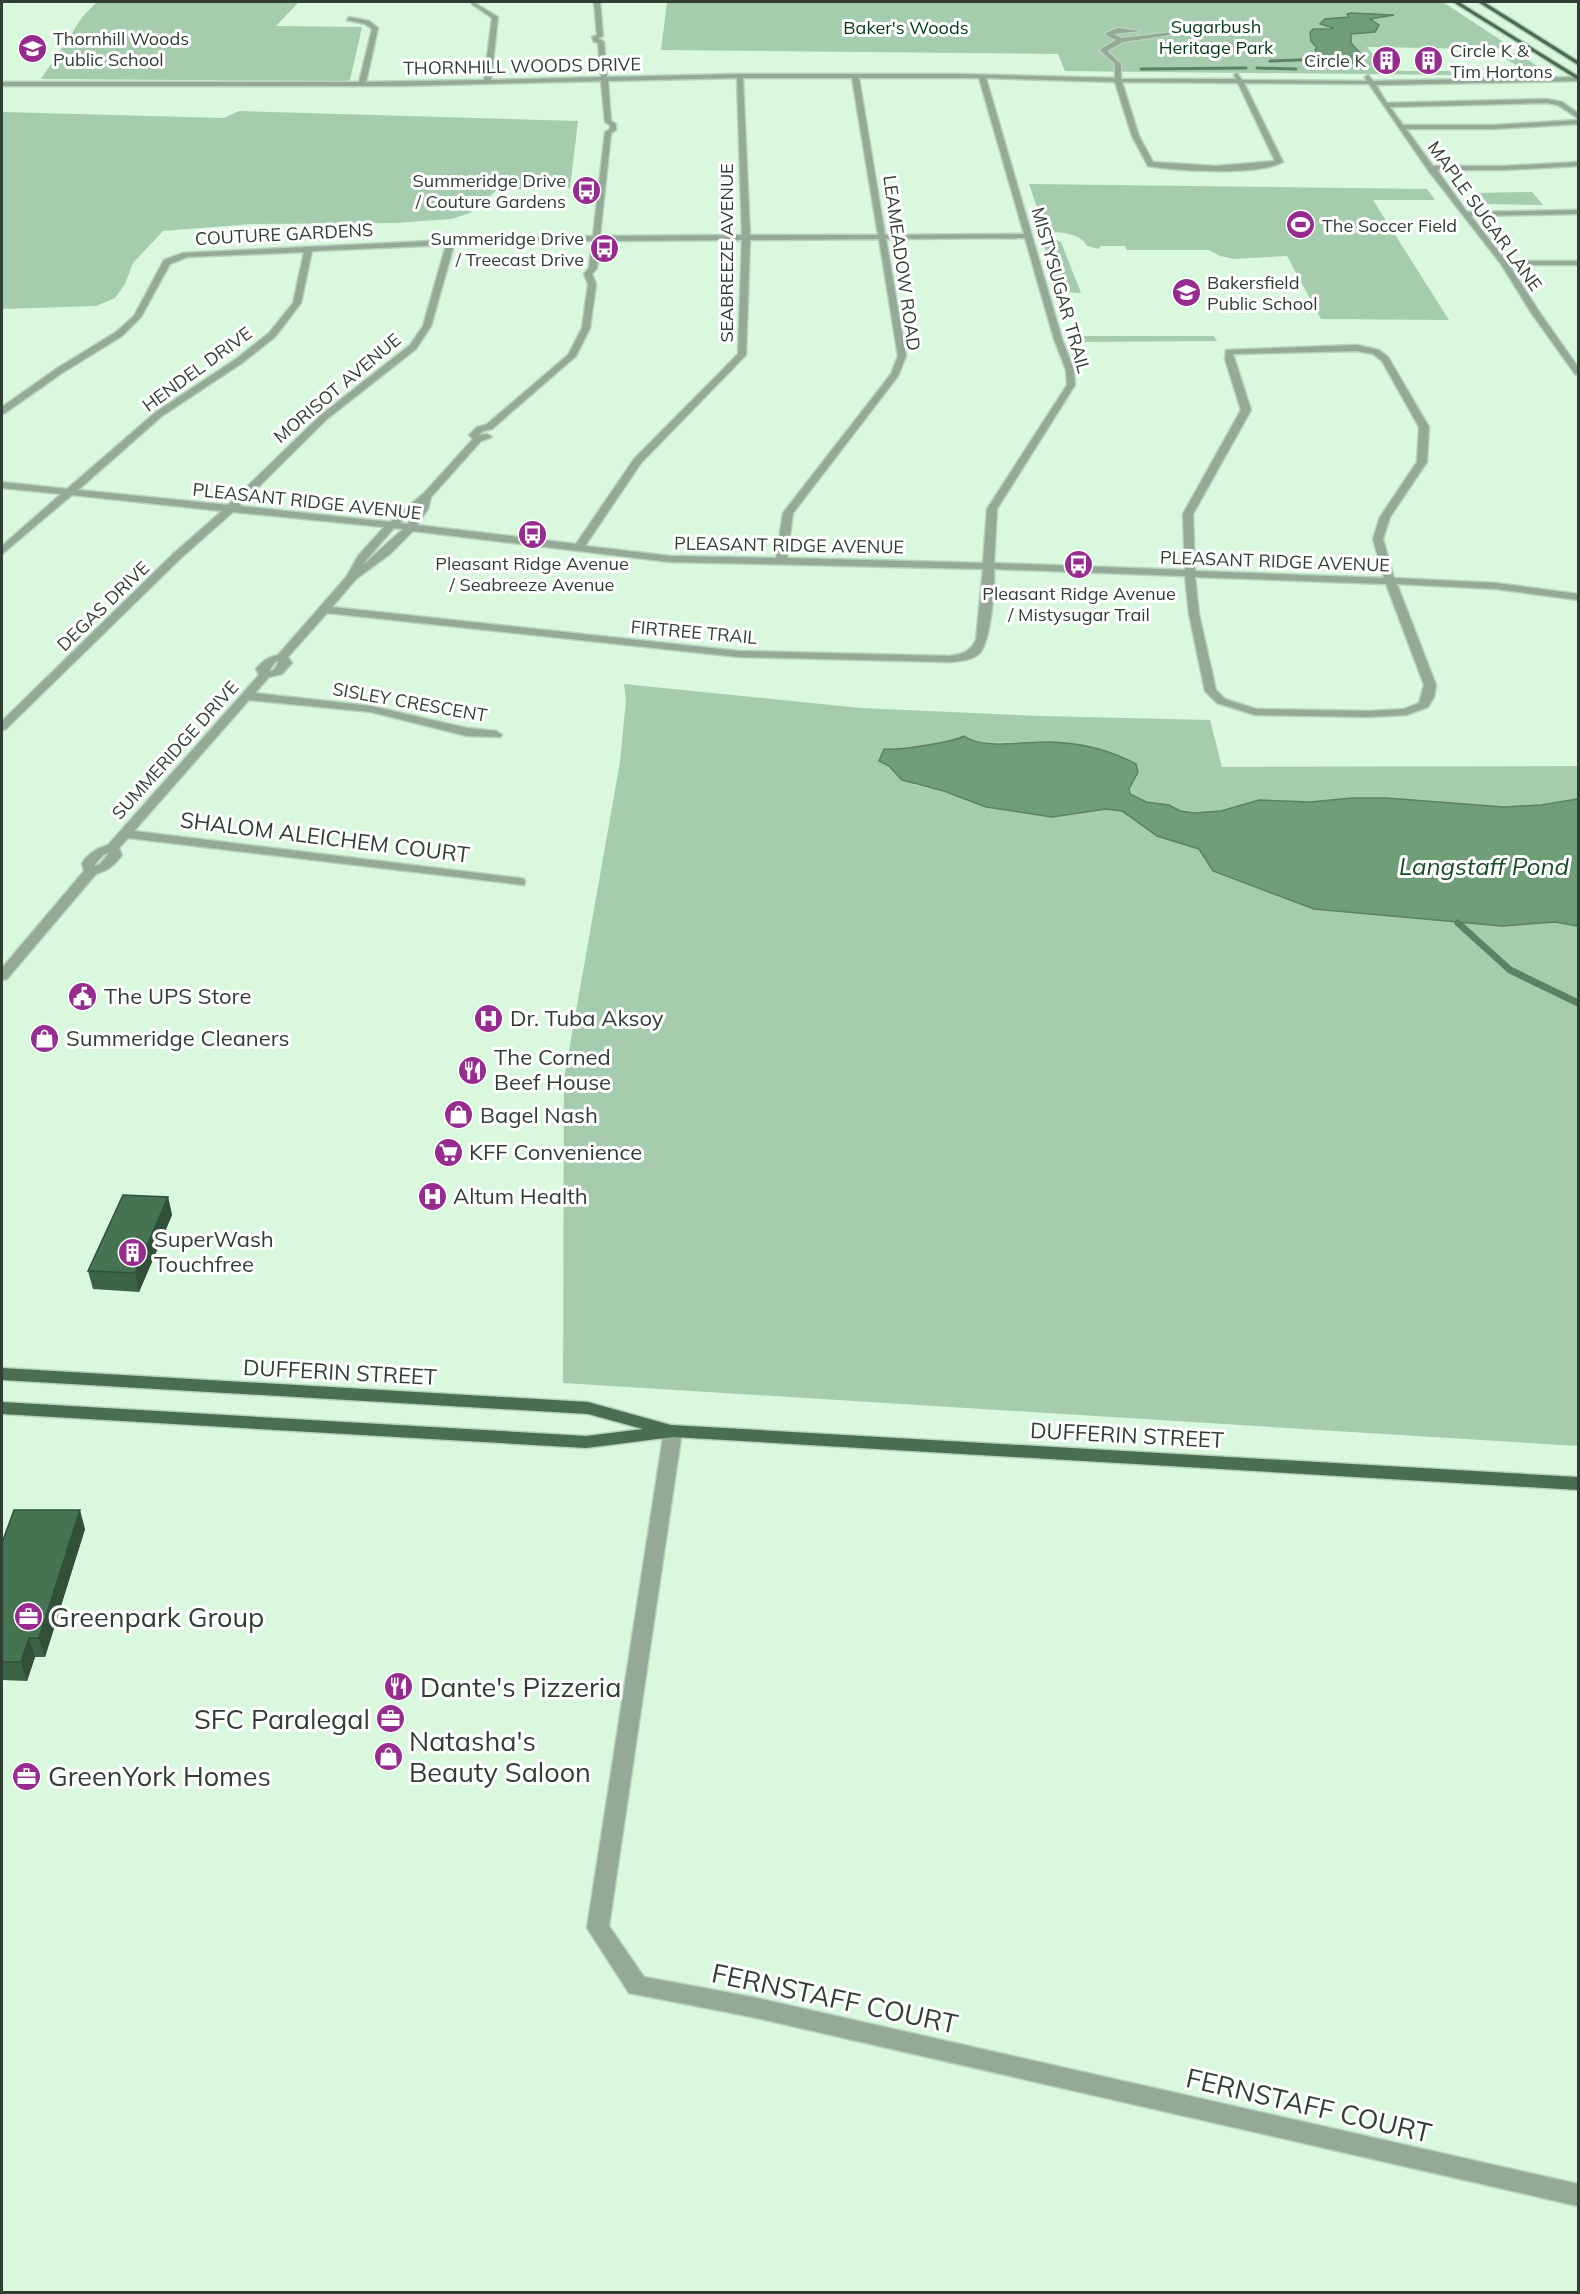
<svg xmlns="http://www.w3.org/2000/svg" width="1580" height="2294" font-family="Mulish,sans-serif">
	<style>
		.green { fill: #a5cdad; fill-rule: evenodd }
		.water { fill: #6f9e79; stroke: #5c8164; stroke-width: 1.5 }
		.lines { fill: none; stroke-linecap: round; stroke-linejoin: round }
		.stream-far1 { stroke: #5c8164; stroke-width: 3 }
		.stream { stroke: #5c8164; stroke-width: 7 }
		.minor-casing { stroke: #b7d3bc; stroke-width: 3 }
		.major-casing { stroke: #b7d3bc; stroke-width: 3 }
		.minor { fill: #94a998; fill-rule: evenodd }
		.major { fill: #496e51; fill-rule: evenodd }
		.wall { fill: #3c6346 }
		.shaded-wall { fill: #315039 }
		.building { fill: #467351; stroke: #315039; stroke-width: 1.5 }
		.labels { text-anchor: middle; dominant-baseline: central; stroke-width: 6; stroke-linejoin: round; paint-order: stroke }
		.far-park-label { font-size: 18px; fill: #003916; stroke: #fff }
		.far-poi-label { font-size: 18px; fill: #313e34; stroke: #fff; text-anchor: start }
		.far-street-label { font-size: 18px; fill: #313e34; stroke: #fff }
		.street-label { font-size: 22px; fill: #313e34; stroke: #fff }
		.poi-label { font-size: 22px; fill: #313e34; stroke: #fff; text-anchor: start }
		.water-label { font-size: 24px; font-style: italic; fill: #164b26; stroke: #fff }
		.near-poi-label { font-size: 27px; fill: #313e34; stroke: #fff; text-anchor: start }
		.near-street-label { font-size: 27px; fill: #313e34; stroke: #fff }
	</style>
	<rect width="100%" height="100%" fill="#d9f8de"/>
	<g class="green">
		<path d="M97,2H326H299L276,26L362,27L350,80L346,81L41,79L83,16Z"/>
		<path d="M667,2H1443L1508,45L1510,44L1504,48L1488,49L1367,47L1382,66L1391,65L1394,69L1401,71H1450L1452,75L1065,71L1058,54L661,50ZM1348,15L1375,32L1351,34V43L1362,61L1345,66L1322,59L1316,50L1318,49L1314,47L1316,45L1314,29L1334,28L1320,23L1325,20L1350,16Z"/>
		<path d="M1495,53H1519L1541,69L1536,71L1510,72L1516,65Z"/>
		<path d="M239,111L578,121L570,188L497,190L470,213L451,219L395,223L252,224L163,231L133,263L125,284L115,298L96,306L2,309V112L224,118Z"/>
		<path d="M1029,184L1427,189L1435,200H1373L1449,320L1321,319L1287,256L1234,259L1220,256L1209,250H1127L1125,246H1100L1099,249L1087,246C1080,232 1059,233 1045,231Z"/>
		<path d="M1532,192L1543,205L1485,204L1475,193Z"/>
		<path d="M1042,239H1054L1061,242L1081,293L1059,292Z"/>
		<path d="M1080,336H1214L1217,341L1081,342Z"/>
		<path d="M624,684L861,708L1041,716L1210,720L1222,767L1578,766V799L1541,805L1504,807L1386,798H1352L1310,802L1259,800L1221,811L1194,813L1180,811L1169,805L1146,802L1130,794L1129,789L1137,772L1052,742L977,743L964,736C954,742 896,751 884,749L915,785L944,791L986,807L1052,817L1106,809L1122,811L1157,836L1199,849L1213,871L1314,909L1502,926L1555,922L1578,926V1446L563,1383L564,1079L620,762L626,700Z"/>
	</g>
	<g class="water">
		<path d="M1351,13L1394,15L1370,19L1379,25L1375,32L1351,34V43L1363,56L1362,60L1345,66L1318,57L1315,50L1317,48L1311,41L1310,33L1313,29H1331L1333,28L1320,24L1325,19L1349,17L1347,14Z"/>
		<path d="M964,736C982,750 1028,741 1051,742C1081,743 1110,750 1136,764L1138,772L1129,789L1130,794L1146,802L1169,805L1180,811L1194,813L1221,811L1259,800L1310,802L1352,798H1386L1504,807L1541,805L1578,799V926L1555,922L1502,926L1314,909L1213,871L1199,849L1157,836L1122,811L1106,809L1052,817L986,807L944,791L902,780L889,766L879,761L884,749C896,751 954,742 964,736Z"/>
	</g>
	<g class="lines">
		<g class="stream-far1">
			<path d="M1270,61L1325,59"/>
			<path d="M1257,68L1296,69"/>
			<path d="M1141,69L1246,68"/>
		</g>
		<path class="stream" d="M1458,923L1510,970L1578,1003"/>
		<defs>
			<g id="minor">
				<path d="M473,2L498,17L491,80L601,77L598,43L594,42L592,37L597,35L594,2H600L603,36L598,38L604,42L607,77L740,74H958L1115,78V64L1100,50L1116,40L1106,35V33L1118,28L1140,31L1113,34L1122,38L1173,32L1176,34L1123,42L1107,51L1121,64V79H1236L1234,75L1237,73L1242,80L1367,81L1365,77L1368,75L1373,81L1578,77V81L1376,85L1387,103L1547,99L1562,102L1578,113V118L1576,117L1558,105L1547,103L1390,107L1403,125H1494L1578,120V124L1494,129H1406L1433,166H1504L1578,162V166L1504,170H1437L1467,212L1578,210V214L1471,216L1506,261H1578V265H1509L1540,313L1578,367V375L1575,374L1532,314L1501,264L1428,170L1369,84L1244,83L1283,162C1258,176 1177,171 1148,166L1132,136L1115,82L986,78L1062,339L1074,370L1075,385L997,509L994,563L1185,570L1183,514L1241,410L1225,359L1226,350L1357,345L1379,350L1388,357L1429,427L1427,462L1390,517L1383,539L1394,578L1496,583L1578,594V600L1496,589L1397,584L1436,685L1434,697L1428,707L1406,715L1369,717L1255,715L1217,703L1205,691L1189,614L1185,576L994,569C995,587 991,640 980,653C971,661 960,661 949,662L739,657L327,613L288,657L292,663L282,674L269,677L255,693L371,706L467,728L496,731L502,735L500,737L467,736L371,712L249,700L134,831L519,878L524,879L525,882L524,885L128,838L119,848L122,855C114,866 108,870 96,874L7,979L2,980V968L84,871L82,863C89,853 96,849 108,845L259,675L256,669C263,661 268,657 278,655L347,576L358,556L384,527L233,512L181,558L6,729L2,730V721L173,554L222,511L72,495L2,554V546L61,494L2,488V482L67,489L156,412L236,359L269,333L293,303L304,252L187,257L170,264L141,317L122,336L62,373L5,413L2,414V407L56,369L116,332L134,316L164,260L183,253L451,240L593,236L605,132L610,129V125L605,122L601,81L398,86H2V82H359L372,29L365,24L347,20L349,17L369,21L378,28L366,82L484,80L492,18L472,4ZM737,78L742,235L600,236L611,133L616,130V124L611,121L608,81ZM743,78H852L878,235H750ZM859,78H979L1024,234L885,235ZM1122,82L1238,83L1275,161L1216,166L1153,162L1139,136ZM1025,238L1054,339L1066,370L1067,385L987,509L983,563L787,558L793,513L898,376L906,356L886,239ZM879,239L898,356L891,374L783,513L776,558L670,556L585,546L641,463L746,355L750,240ZM742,240L738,354L634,459L576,544L417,525L428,509L431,497L481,441L492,437L487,434L479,435L483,431L492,429L576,356L590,328L596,284L592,274L597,268L600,241ZM524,241H592L589,268L584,274L588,284L582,328L568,355L486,425L477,427L469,435L473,439L424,493L390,522L239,506L327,419L416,349L431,326L454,245ZM446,245L423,326L410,345L321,415L228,505L78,490L162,416L242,363L275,337L301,303L312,251ZM1357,351L1373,354L1382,361L1419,427L1417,462L1380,517L1373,539L1384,578L1195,571L1193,514L1251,410L1233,354ZM418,507L408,524L400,523ZM394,528L403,529L363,565L367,559ZM413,531L670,562L983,569L976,640C969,653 963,654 949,656L739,651L332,607L356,579L390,554ZM1195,577L1386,584L1424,685L1419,703L1404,709L1369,711L1256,709L1225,699L1216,690L1199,614ZM279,661L274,670L269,671L275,662ZM109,853L100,864L95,866V864L103,855Z"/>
				<path d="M673,1425L679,1427L682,1431L609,1926L644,1977L752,1997L1578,2184V2206L752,2017L629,1993L587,1928L664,1431L667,1427Z"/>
			</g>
			<g id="major">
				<path d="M1453,2H1459L1578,76V80Z"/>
				<path d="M1478,2H1484L1578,61V65Z"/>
				<path d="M2,1368L588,1402L671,1425L1578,1477V1490L673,1437L586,1448L2,1414V1402L586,1436L643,1429L588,1414L2,1380Z"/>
			</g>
		</defs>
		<use href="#minor" class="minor-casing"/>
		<use href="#major" class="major-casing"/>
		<use href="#minor" class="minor"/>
		<use href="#major" class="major"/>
	</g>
	<g class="wall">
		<path d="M168,1197L172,1215L139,1292L93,1289L88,1271Z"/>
		<path d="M85,1529L45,1657H35L27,1681L2,1680V1543Z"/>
	</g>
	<g class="shaded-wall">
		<path d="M168,1197L172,1215L139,1292L135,1273Z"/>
		<path d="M80,1510L85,1529L45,1657L39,1638Z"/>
		<path d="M29,1638L35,1657L27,1681L21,1662Z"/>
	</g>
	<g class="building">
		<path d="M123,1195L168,1197L135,1273L88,1271Z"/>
		<path d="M14,1510H80L39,1638H29L21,1662H2V1543Z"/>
	</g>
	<defs>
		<symbol id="school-disc" viewBox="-11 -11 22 22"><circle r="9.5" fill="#962c8f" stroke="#fff"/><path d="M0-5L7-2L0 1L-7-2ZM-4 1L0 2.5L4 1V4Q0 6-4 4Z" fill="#fff"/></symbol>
		<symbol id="building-disc" viewBox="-11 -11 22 22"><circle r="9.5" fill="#962c8f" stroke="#fff"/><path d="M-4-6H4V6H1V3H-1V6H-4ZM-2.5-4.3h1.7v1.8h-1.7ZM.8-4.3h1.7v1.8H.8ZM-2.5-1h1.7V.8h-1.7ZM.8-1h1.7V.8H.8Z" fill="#fff"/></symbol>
		<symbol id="bus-disc" viewBox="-11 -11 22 22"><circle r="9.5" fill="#962c8f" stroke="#fff"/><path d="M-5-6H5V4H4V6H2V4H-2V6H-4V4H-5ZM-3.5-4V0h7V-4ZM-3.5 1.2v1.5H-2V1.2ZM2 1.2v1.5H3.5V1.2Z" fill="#fff"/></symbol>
		<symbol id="stadium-disc" viewBox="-11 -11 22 22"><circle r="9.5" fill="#962c8f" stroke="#fff"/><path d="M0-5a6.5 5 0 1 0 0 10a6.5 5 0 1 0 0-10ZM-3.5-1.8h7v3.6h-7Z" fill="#fff"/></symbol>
		<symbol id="civic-disc" viewBox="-11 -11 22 22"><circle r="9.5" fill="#962c8f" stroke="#fff"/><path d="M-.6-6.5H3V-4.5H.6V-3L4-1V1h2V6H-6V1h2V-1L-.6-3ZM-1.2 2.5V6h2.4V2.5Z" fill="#fff"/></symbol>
		<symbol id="hospital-disc" viewBox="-11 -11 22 22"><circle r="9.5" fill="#962c8f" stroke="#fff"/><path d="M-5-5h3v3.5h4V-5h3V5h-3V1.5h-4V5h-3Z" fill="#fff"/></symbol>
		<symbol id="shop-disc" viewBox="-11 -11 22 22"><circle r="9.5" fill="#962c8f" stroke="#fff"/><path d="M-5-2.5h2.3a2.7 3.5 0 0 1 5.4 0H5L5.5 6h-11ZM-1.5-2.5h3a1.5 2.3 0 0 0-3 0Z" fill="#fff"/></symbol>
		<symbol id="restaurant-disc" viewBox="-11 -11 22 22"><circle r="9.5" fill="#962c8f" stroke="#fff"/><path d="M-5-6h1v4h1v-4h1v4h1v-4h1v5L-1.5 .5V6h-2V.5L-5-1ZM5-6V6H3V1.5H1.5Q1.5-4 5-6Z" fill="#fff"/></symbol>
		<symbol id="supermarket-disc" viewBox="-11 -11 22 22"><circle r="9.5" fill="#962c8f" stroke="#fff"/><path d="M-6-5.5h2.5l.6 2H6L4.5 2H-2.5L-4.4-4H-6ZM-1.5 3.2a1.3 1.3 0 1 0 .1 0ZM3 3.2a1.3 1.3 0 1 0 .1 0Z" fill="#fff"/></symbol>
		<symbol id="office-disc" viewBox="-11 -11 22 22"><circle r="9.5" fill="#962c8f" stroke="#fff"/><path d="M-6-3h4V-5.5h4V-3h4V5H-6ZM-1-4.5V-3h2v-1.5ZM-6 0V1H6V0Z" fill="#fff"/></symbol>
	</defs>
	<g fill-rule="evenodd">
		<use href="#school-disc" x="16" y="32" width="33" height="33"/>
		<use href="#building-disc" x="1370" y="44" width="33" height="33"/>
		<use href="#building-disc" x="1412" y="44" width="33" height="33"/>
		<use href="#bus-disc" x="570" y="174" width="33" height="33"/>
		<use href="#stadium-disc" x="1284" y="208" width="33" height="33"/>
		<use href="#bus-disc" x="588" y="232" width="33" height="33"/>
		<use href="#school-disc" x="1170" y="276" width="33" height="33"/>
		<use href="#bus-disc" x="516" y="518" width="33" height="33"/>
		<use href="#bus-disc" x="1062" y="548" width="33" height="33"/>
		<use href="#civic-disc" x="66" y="980" width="33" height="33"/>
		<use href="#hospital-disc" x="472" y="1002" width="33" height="33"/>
		<use href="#shop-disc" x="28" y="1022" width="33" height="33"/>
		<use href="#restaurant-disc" x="456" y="1054" width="33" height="33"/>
		<use href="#shop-disc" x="442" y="1098" width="33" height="33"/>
		<use href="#supermarket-disc" x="432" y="1136" width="33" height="33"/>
		<use href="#hospital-disc" x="416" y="1180" width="33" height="33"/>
		<use href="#building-disc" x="116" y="1236" width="33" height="33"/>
		<use href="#office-disc" x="12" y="1600" width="33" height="33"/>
		<use href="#restaurant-disc" x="382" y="1670" width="33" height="33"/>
		<use href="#office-disc" x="374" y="1702" width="33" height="33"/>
		<use href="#shop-disc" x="372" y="1740" width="33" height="33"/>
		<use href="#office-disc" x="10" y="1760" width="33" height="33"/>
	</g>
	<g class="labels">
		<g class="far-park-label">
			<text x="1216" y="26">Sugarbush<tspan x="1216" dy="21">Heritage Park</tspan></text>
			<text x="906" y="27">Baker's Woods</text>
		</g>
		<g class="far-poi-label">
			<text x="53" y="38">Thornhill Woods<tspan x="53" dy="21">Public School</tspan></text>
			<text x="1450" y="50">Circle K &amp;<tspan x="1450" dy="21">Tim Hortons</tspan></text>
			<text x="1366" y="60" text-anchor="end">Circle K</text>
			<text x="566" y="180" text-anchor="end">Summeridge Drive<tspan x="566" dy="21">/ Couture Gardens</tspan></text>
			<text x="1322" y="225">The Soccer Field</text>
			<text x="584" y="238" text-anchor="end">Summeridge Drive<tspan x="584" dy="21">/ Treecast Drive</tspan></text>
			<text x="1207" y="282">Bakersfield<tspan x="1207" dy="21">Public School</tspan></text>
			<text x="532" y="563" text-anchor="middle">Pleasant Ridge Avenue<tspan x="532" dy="21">/ Seabreeze Avenue</tspan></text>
			<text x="1079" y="593" text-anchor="middle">Pleasant Ridge Avenue<tspan x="1079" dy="21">/ Mistysugar Trail</tspan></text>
		</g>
		<g class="far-street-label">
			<text transform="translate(522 66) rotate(-1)">THORNHILL WOODS DRIVE</text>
			<text transform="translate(1485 216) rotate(54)">MAPLE SUGAR LANE</text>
			<text transform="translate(284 234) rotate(-3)">COUTURE GARDENS</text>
			<text transform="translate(726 253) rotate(-90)">SEABREEZE AVENUE</text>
			<text transform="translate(902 263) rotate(82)">LEAMEADOW ROAD</text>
			<text transform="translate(1061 290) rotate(74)">MISTYSUGAR TRAIL</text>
			<text transform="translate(197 369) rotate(-36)">HENDEL DRIVE</text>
			<text transform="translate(337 388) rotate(-40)">MORISOT AVENUE</text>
			<text transform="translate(307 501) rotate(6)">PLEASANT RIDGE AVENUE</text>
			<text transform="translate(789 545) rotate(1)">PLEASANT RIDGE AVENUE</text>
			<text transform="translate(1275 561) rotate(2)">PLEASANT RIDGE AVENUE</text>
			<text transform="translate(103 606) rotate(-44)">DEGAS DRIVE</text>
			<text transform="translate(694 632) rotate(5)">FIRTREE TRAIL</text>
			<text transform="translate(410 702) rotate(10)">SISLEY CRESCENT</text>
			<text transform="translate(175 750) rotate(-48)">SUMMERIDGE DRIVE</text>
		</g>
		<g class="street-label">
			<text transform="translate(325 837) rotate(7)">SHALOM ALEICHEM COURT</text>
			<text transform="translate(340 1372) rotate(3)">DUFFERIN STREET</text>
			<text transform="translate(1127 1435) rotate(3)">DUFFERIN STREET</text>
		</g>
		<g class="poi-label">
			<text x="104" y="996">The UPS Store</text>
			<text x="510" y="1018">Dr. Tuba Aksoy</text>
			<text x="66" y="1038">Summeridge Cleaners</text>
			<text x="494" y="1057">The Corned<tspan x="494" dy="25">Beef House</tspan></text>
			<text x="480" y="1115">Bagel Nash</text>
			<text x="469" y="1152">KFF Convenience</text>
			<text x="453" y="1196">Altum Health</text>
			<text x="154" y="1239">SuperWash<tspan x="154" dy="25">Touchfree</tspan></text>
		</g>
		<g class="water-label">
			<text x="1484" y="866">Langstaff Pond</text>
		</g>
		<g class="near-poi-label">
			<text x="50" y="1617">Greenpark Group</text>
			<text x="420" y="1687">Dante's Pizzeria</text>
			<text x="370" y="1719" text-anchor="end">SFC Paralegal</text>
			<text x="409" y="1741">Natasha's<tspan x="409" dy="31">Beauty Saloon</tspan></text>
			<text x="48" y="1776">GreenYork Homes</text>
		</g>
		<g class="near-street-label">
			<text transform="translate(835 1998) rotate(12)">FERNSTAFF COURT</text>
			<text transform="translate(1309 2105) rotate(13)">FERNSTAFF COURT</text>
		</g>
	</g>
	<rect width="1580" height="2294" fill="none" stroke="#313e34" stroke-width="6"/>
</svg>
